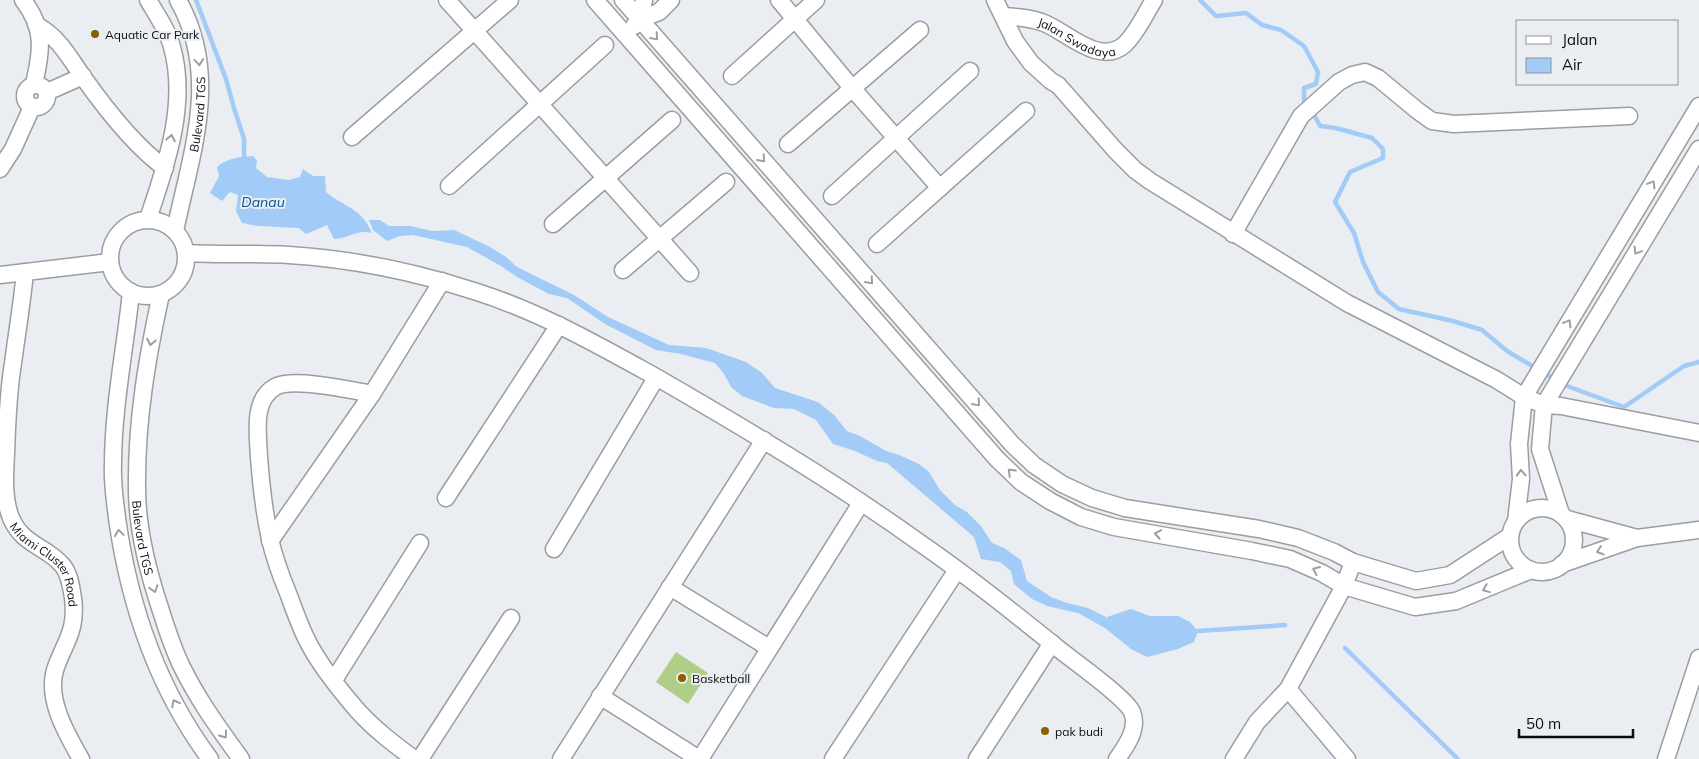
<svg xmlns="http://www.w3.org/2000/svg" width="1699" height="759" font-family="Mulish,sans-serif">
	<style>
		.green { fill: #b0ce88 }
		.water { fill: #a3cbf7 }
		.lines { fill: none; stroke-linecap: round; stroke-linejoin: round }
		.stream { stroke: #a3cbf7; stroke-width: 4.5 }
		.street-casing { stroke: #9b9da1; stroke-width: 19 }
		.street { stroke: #fff; stroke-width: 16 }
		.oneway { stroke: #9d9e9e }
		.poi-dot { fill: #8b5e01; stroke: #eaedf1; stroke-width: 2 }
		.labels { text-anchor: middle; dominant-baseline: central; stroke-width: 4; stroke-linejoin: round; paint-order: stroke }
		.street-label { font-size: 12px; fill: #0b0c0d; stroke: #eaedf1 }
		.poi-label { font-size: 12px; fill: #0b0c0d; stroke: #eaedf1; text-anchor: start }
		.water-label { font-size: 14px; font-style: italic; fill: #005191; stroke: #eaedf1 }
	</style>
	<rect width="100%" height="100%" fill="#eaedf1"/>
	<path class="green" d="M676,652L708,673L688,704L656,682Z"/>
	<g class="water">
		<path d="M253,156L257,161L256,168L267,177L289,180L300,177L303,169L313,176H325L326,192C345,208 361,207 372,233C355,229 352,238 334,239L327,225L306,234L299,228L258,226L242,223L236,211L238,195L230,192L222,201L210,193L219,176L217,167C227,158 240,157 253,156Z"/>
		<path d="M369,220H380L389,226H410L432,231L454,230L490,247L506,257L517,267L574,295L608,317L669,345L706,348L746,362L762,373L775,388L818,402L834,415L847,431L860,436L886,451L899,455L919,464L929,472L940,490L955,505L967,512L981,526L992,543L1004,548L1021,560L1027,581L1051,597L1067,603L1088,608L1106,617V620L1107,617L1131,609L1150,616H1178L1190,622L1198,631L1194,642L1178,649L1147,657L1131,649L1105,628L1078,613L1047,606L1032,599L1014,584L1011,571L1000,562L981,559L974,537L887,463L877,461L855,451L833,444L816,420L794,409L774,408L742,396L731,387L724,374L715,363L681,354L656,350L605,324L567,298L549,294L517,277L501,266L467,247L413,235L400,236L387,241L373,230Z"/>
	</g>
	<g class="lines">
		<g class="stream">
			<path d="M196,0L226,79L234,108L244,139V157"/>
			<path d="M1200,0L1216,16L1246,13L1262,25L1281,30L1304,46L1318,72L1316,84L1304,88V100L1307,105"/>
			<path d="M1312,111L1320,126L1336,128L1372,138L1383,149V158L1350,172L1335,202L1354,233L1363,262L1378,292L1399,309L1453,321L1482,330L1507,351L1537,369"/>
			<path d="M1544,373L1567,386L1624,407L1684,366L1699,362"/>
			<path d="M1198,631L1285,625"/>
			<path d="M1345,648L1458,759"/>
		</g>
		<defs>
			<g id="street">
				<path d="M23,0C45,29 42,50 34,84"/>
				<path d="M148,0C157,15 168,31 172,47C188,104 166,166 148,219"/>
				<path d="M447,0L690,273"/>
				<path d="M595,0L997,459L1021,482L1050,501L1081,517L1114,527L1252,551L1290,559L1322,573L1344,586L1415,607L1456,601L1531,570"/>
				<path d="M623,0L1012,444L1034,465L1062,484L1092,498L1125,508L1259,529L1298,538L1334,552L1353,562L1416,581L1450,575L1510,536"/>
				<path d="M779,0L852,88L940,188"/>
				<path d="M995,0L1015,41L1031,63L1051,81L1058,85L1116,151L1135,170L1150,181L1347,303L1497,380L1524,397L1544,405L1561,406L1699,433"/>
				<path id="s1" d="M1003,16C1017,17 1031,18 1044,23C1067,32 1099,66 1124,45C1137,33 1145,14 1154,0"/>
				<path d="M640,19L644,0"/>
				<path d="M38,26C59,38 69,57 83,77C105,108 134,146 165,168"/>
				<path d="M634,26L640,19L659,12L671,0"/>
				<path d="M732,76L816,0"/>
				<circle cx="36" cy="96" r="11"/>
				<path d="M47,92L83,76"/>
				<path d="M352,137L510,0"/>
				<path d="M788,144L920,30"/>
				<path d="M0,169L13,149L32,107"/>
				<path d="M449,186L605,45"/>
				<path d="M832,196L970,71"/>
				<circle cx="148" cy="258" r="38"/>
				<path d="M553,224L672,120"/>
				<path id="s2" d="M175,231C191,153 221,76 178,0"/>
				<path d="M1233,234L1301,116L1339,82L1352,75L1365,72L1378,78L1418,111L1432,121L1454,124L1629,116"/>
				<path d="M877,244L1026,111"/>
				<path d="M187,253C221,255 254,253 289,255C353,259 416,272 477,292C540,312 598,345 656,377C746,429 835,482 920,543C968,576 1014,613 1060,650C1074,661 1126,698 1132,712C1139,729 1126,746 1117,759"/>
				<path d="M623,270L726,182"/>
				<path id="s3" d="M25,272C22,303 17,333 13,363C8,393 7,423 6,454C5,474 3,498 11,518C23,546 47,546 63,566C70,575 71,587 73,598C77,630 66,640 56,667C45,697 66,733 81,759"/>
				<path d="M0,275L110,262"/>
				<path d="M131,292C125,350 113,407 113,465C112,483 115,501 117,518C129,604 158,689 210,759"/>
				<path id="s4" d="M161,294C147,358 136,422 137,489C137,530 148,572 161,611C167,630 173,649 182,667C198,700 220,730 241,759"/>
				<path d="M372,394C351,390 292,377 275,387C252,400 258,434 259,457C261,484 264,512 270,539C274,557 281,576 288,593C294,609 300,627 308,642C320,666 339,689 357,710C374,729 394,744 414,759"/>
				<path d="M446,498L559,325"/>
				<circle cx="1542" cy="540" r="32"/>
				<path d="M1561,514L1540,449L1544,405L1699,149"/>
				<path d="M1567,519L1637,538"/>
				<path d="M1516,521L1521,479L1519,444L1524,397L1699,106"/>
				<path d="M270,541L372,394L442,281"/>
				<path d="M554,549L656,378"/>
				<path d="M1562,564L1637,538L1699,530"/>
				<path d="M670,587L769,648"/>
				<path d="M334,680L420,543"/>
				<path d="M1288,689L1347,759"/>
				<path d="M600,696L699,759"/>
				<path d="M420,759L511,618"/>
				<path d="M561,759L764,440"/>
				<path d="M700,759L861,503"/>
				<path d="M833,759L957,570"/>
				<path d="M977,759L1052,643"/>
				<path d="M1234,759L1257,722L1288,689L1344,586L1353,562"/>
				<path d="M1666,759L1699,658"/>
			</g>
		</defs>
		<use href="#street" class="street-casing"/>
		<use href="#street" class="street"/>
	</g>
	<defs><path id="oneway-chevron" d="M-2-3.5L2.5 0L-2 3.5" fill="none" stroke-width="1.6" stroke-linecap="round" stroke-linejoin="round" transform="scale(1.25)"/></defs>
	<g class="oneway">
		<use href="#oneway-chevron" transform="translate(655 37) rotate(49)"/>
		<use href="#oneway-chevron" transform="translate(199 62) rotate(85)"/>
		<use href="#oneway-chevron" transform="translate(171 138) rotate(-79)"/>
		<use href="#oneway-chevron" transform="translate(762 159) rotate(49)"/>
		<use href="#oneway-chevron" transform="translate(1652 184) rotate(-59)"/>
		<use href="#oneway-chevron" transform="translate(1637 251) rotate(121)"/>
		<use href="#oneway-chevron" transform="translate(870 281) rotate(49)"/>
		<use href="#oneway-chevron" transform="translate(1568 323) rotate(-59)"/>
		<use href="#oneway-chevron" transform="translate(151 342) rotate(101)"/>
		<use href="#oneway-chevron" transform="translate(977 403) rotate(49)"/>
		<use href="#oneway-chevron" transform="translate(1011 472) rotate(-136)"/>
		<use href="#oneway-chevron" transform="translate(1521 473) rotate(-93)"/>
		<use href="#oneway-chevron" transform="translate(119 533) rotate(-98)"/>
		<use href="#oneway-chevron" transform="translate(1158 534) rotate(-170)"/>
		<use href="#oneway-chevron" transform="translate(1600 551) rotate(161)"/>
		<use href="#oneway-chevron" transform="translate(1316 570) rotate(-156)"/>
		<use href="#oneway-chevron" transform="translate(154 589) rotate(74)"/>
		<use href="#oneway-chevron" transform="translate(1486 589) rotate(158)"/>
		<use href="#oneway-chevron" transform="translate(175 703) rotate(-118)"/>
		<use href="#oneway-chevron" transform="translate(224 735) rotate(54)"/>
	</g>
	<g class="poi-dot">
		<circle cx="95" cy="34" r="5"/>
		<circle cx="682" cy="678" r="5"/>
		<circle cx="1045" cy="731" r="5"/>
	</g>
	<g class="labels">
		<g class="street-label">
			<text stroke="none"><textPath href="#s1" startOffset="78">Jalan Swadaya</textPath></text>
			<text stroke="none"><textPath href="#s2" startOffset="119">Bulevard TGS</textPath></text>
			<text stroke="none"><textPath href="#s4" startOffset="246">Bulevard TGS</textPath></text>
			<text stroke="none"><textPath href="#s3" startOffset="308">Miami Cluster Road</textPath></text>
		</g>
		<g class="poi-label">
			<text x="105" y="34">Aquatic Car Park</text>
			<text x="692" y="678">Basketball</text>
			<text x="1055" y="731">pak budi</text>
		</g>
		<g class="water-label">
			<text x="263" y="202">Danau</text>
		</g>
	</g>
	<rect x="1516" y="20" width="162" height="65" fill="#eaedf1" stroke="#919396"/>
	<rect x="1526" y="36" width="25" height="8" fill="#ffffff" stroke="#919396"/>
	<text x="1562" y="45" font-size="15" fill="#0b0c0d">Jalan</text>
	<rect x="1526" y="58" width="25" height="15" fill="#a3cbf7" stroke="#919396"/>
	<text x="1562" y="70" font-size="15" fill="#0b0c0d">Air</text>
	<path d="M1519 729v8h114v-8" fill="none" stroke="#0b0c0d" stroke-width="2.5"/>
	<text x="1526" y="729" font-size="15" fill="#0b0c0d" stroke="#eaedf1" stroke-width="4" paint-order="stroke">50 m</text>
</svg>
